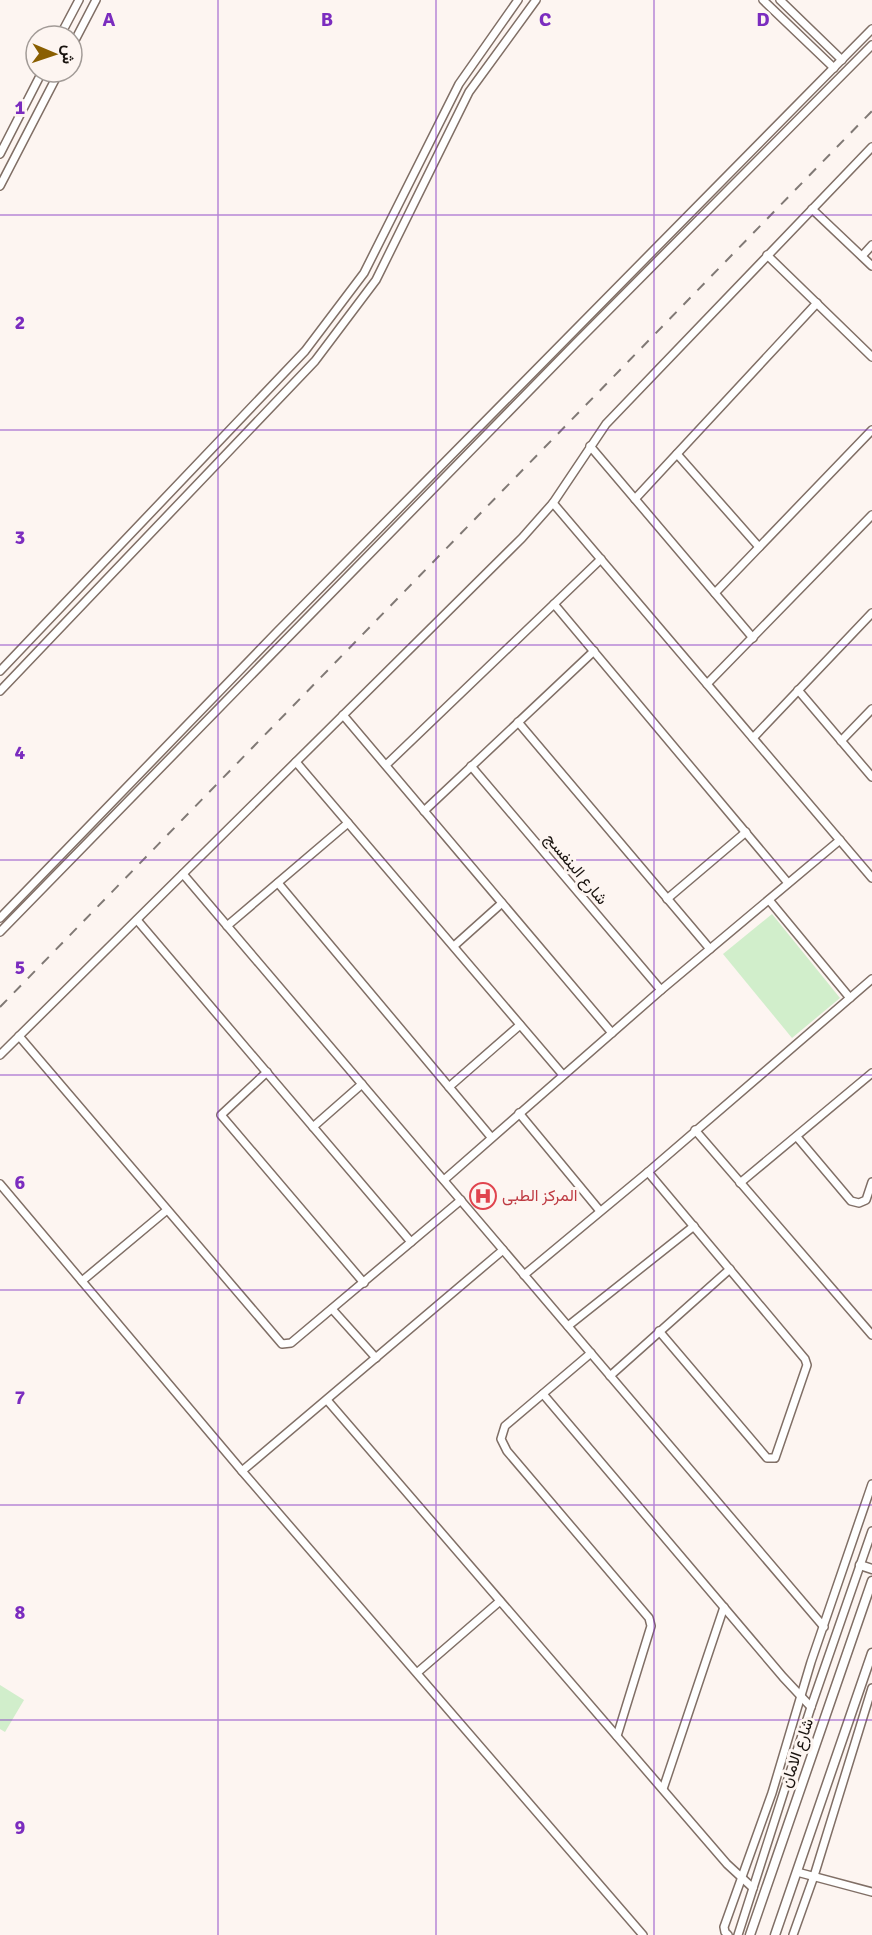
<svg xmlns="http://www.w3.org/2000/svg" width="872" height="1935" font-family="Signika,Vazirmatn,sans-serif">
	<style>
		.green { fill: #d1eecb }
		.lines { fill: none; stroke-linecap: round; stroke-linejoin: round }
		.minor-casing { stroke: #806f66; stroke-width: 10 }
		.tertiary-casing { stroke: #806f66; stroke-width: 11 }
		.minor { stroke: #fff; stroke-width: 7 }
		.tertiary { stroke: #fff; stroke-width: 8 }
		.rail { stroke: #807975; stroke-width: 2; stroke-dasharray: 10 10; stroke-linecap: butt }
		.grid { fill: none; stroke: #7b2cbf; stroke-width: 1.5; stroke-opacity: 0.55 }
		.labels { text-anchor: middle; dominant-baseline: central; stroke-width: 6; stroke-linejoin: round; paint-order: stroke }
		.street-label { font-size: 16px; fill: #19130f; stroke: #fdf5f1 }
		.health-label { font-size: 16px; fill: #be3a42; stroke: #fdf5f1; text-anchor: start }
		.grid-label { font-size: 20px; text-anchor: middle; font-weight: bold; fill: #7b2cbf; stroke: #fdf5f1; stroke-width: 6; stroke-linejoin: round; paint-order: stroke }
	</style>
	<rect width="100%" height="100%" fill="#fdf5f1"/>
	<g class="green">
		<path d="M772,914L840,998L792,1038L723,954Z"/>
		<path d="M0,1685L24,1700L5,1732L0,1729Z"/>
	</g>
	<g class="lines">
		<defs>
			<g id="minor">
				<path d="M763,0L834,68"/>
				<path d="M780,0L842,60"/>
				<path d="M60,36L79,0"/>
				<path d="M72,46L96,0"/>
				<path d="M0,154L42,72"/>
				<path d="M0,186L59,72"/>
				<path d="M812,209L872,266"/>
				<path d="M767,255L872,357"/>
				<path d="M862,256L872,245"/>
				<path d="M590,446L753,638"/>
				<path d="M677,454L759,547"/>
				<path d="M635,499L817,303"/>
				<path d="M553,503L872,878"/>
				<path d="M715,593L872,430"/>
				<path d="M554,604L788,883"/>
				<path d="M0,671L305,351L364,273L459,84L518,0"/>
				<path d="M707,684L872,515"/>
				<path d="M798,690L872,777"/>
				<path d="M0,691L315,361L376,280L469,92L536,0"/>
				<path d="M343,715L612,1033"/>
				<path d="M518,722L710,949"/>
				<path d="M753,738L872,613"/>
				<path d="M841,741L872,709"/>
				<path d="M296,762L563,1075"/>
				<path d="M386,765L601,559"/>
				<path d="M471,766L661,990"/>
				<path d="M424,811L594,651"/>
				<path d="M183,874L824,1627"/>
				<path d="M278,883L491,1137"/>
				<path d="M667,899L746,832"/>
				<path d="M769,900L850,998"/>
				<path d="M0,918L277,632L872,29"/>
				<path d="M137,920L411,1242"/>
				<path d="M227,926L348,823"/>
				<path d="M0,932L575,344L872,45"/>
				<path d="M454,946L502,903"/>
				<path d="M19,1036L282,1344L291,1343L461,1200"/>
				<path d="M0,1055L522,538L553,503L606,424L872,147"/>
				<path d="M267,1072L221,1115L364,1283"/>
				<path d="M449,1087L520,1025"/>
				<path d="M519,1113L600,1211"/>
				<path d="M313,1127L362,1084"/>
				<path d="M695,1130L872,1335"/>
				<path d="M797,1137L851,1201L859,1203L866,1200L872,1182"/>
				<path d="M648,1172L805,1359L807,1365L775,1458H767L659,1331"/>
				<path d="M444,1180L661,990L840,840"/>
				<path d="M740,1183L872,1073"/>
				<path d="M0,1184L242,1471L643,1935"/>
				<path d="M524,1275L648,1172L872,979"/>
				<path d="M82,1281L167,1210"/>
				<path d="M332,1309L376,1358"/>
				<path d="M568,1326L694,1226"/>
				<path d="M591,1353L505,1426L501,1439L507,1451L649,1618L651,1626L617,1736"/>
				<path d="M610,1376L730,1269"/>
				<path d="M543,1394L783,1677L811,1707"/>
				<path d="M327,1400L727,1864L753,1888"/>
				<path d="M242,1471L503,1250"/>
				<path d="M418,1672L500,1601"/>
				<path d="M663,1789L724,1607"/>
				<path d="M797,1872L872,1892"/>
				<path d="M728,1935L725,1932L724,1927L772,1793L811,1662L872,1484"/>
				<path d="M738,1935L811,1707L872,1531"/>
				<path d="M793,1935L814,1876L872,1688"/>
			</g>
			<g id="tertiary">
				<path d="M860,1565L872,1569"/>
				<path d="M750,1935L872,1581"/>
				<path d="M775,1935L872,1653"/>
			</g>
		</defs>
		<use href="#minor" class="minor-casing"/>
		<use href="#tertiary" class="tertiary-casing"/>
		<use href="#minor" class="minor"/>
		<use href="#tertiary" class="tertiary"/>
		<path class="rail" d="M0,1007L872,111"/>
	</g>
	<path class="grid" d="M218,0V1935M436,0V1935M654,0V1935M0,215H872M0,430H872M0,645H872M0,860H872M0,1075H872M0,1290H872M0,1505H872M0,1720H872"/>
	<defs>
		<symbol id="hospital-ring" viewBox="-11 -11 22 22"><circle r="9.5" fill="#fdf5f1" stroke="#e0444e" stroke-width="1.5"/><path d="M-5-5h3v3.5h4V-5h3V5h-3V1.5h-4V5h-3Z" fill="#e0444e"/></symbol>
	</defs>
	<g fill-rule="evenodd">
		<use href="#hospital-ring" x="468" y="1181" width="30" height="30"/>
	</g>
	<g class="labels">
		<g class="street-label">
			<text transform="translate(576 869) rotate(50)">شارع البنفسج</text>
			<text transform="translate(797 1753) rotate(-71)">شارع الامان</text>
		</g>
		<g class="health-label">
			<text x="502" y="1196">المركز الطبى</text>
		</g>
	</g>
	<g class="grid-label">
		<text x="109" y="26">A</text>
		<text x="327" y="26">B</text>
		<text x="545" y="26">C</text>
		<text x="763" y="26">D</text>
		<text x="20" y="114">1</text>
		<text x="20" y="329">2</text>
		<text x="20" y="544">3</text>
		<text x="20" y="759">4</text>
		<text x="20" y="974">5</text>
		<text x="20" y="1189">6</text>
		<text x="20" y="1404">7</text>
		<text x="20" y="1619">8</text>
		<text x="20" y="1834">9</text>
	</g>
	<g transform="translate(54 54) rotate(92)"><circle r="28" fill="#fdf5f1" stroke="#a29b97" stroke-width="1.5"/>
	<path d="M0-4.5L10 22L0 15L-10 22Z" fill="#8a5f01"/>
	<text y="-9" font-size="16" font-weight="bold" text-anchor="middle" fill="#19130f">ش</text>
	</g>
</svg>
